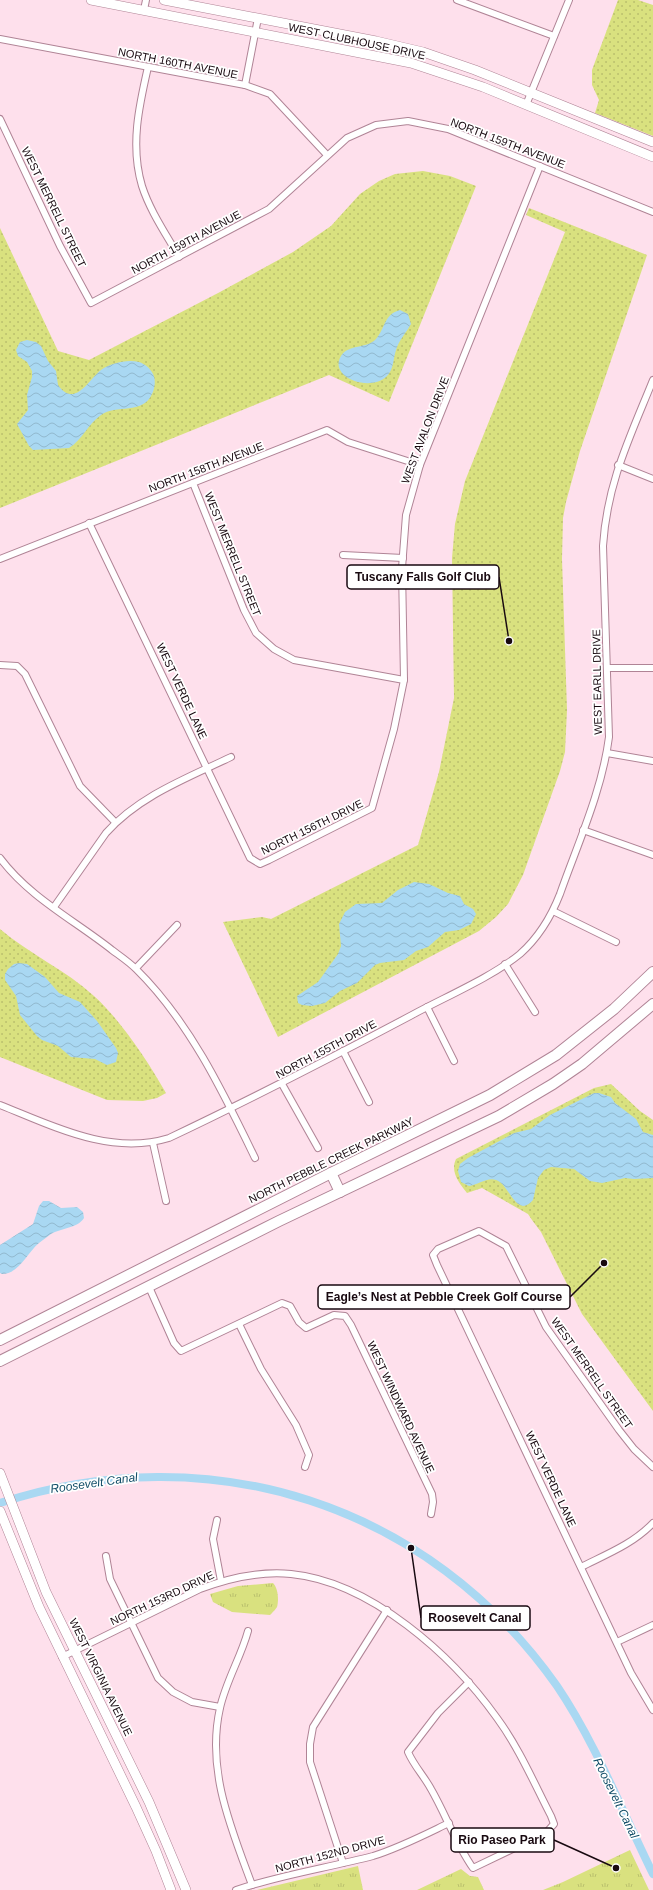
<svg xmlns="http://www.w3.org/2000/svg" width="653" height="1890" font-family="Arial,sans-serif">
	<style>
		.grass { fill: url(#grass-dots) }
		.park { fill: url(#park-tufts) }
		.water { fill: url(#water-waves) }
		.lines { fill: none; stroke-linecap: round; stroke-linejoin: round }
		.canal { stroke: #a9d8f2; stroke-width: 8 }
		.street-casing { stroke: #b08496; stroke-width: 8 }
		.secondary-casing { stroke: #b08496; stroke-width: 10 }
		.primary-casing { stroke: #b08496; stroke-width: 12 }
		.street { stroke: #fff; stroke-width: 6 }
		.secondary { stroke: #fff; stroke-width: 9 }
		.primary { stroke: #fff; stroke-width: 10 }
		.labels { text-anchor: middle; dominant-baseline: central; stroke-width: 3.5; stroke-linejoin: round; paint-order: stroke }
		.street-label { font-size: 11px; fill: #180910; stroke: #fff }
		.water-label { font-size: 12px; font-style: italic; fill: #124e68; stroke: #fff }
		.leader { fill: none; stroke: #180910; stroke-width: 1.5 }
		.callout-dot { fill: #180910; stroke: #fff; stroke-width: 1.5 }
		.callout { fill: #fff; stroke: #180910; stroke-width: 1.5 }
		.callout-label { font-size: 12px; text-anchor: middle; font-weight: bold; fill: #180910 }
	</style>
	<defs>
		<pattern id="grass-dots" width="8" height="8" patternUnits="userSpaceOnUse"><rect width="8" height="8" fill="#d9e17f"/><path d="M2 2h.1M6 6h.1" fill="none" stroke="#bac06d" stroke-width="1.8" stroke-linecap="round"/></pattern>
		<pattern id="park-tufts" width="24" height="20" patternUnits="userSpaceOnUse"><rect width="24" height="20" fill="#d9e17f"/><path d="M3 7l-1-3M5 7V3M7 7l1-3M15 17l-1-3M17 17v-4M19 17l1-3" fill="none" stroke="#bac06d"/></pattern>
		<pattern id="water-waves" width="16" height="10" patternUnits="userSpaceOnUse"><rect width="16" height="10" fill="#a9d8f2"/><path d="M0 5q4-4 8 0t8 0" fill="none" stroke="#91b8ce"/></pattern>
	</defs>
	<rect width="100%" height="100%" fill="#fee0ec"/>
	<g class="grass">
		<path d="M618,0H638L653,5V136L595,113L599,100L592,85V70Z"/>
		<path d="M423,171L450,176L476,186L389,402L329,375L0,508V228L58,351L89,360L220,292L293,252L331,226L360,194L379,181L395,174Z"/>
		<path d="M529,208L647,255L580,451L566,502L563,518L562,559L567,710L565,752L560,771L523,875L508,904L496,917L479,931L278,1037L223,922L262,917L271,919L418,845L439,772L454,698L452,558L455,524L465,481L565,232L526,215Z"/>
		<path d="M0,929C29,954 66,970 94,996C120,1019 149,1063 166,1093L157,1098L143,1101L107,1100L0,1057Z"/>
		<path d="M611,1084L640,1111L653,1120V1411L582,1314L541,1232L532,1220L528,1214L482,1188L467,1193C459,1183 450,1172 456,1159L594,1088Z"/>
	</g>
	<g class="park">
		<path d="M273,1583C278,1588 279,1600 277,1607C276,1609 272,1613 270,1615L232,1612L213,1602L210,1594L238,1586Z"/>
		<path d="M630,1850L649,1890H543L563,1882Z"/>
		<path d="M358,1866L363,1890H257Z"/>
		<path d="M461,1869L470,1876L478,1877L484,1890H417Z"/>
	</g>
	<g class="water">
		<path d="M400,310L408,314L411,324C406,333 399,340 396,350C393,359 394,369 387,376C370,393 328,377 341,356C348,344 367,349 376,339C385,329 384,314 400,310Z"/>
		<path d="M27,340L36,342L41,346L48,361L56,371L58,385C75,409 89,379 101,370C111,363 127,359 139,362C145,364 150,368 153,374C156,380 155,388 152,394C143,415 116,404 101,415C88,424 82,440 69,448L33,450L29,446L17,424L28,410L27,395L32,377V371L27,362L18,356L16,350L20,342Z"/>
		<path d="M414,882L429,884L448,893L460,896L464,904L473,909L476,914L471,924L459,930L445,932L428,947L416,951L404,960L380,963L375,965L357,983L340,991L325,1003L312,1006L302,1005L298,1003L297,996L318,982L338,954L341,946L339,924L345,912L356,904L382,903L398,890Z"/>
		<path d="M19,963L27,964L45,977L59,993L80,1002L97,1021L116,1048L118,1053L116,1062L107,1065L95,1059L71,1057L58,1046L42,1040L37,1036L20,1015L16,996L5,980V974L8,969L14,964Z"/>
		<path d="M594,1093H599L611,1097L615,1103L636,1119L643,1132L653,1135V1178L634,1179L625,1178L602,1183L590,1181L574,1169L551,1167L544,1170L538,1178L533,1200C516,1220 509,1183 496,1180C487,1177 478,1185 469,1186L461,1182L458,1171L460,1164L468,1158L514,1133L531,1129L550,1115Z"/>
		<path d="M43,1201H49L61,1208L77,1207L83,1212L84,1218C78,1228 61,1228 51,1234C47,1237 43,1240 39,1243C27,1253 19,1274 2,1274L0,1273V1245L33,1224L39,1206Z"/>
	</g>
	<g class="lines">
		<path class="canal" d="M0,1503C210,1434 429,1504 557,1686C595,1742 623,1813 653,1874"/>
		<defs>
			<g id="street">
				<path d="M457,0L554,36"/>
				<path d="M144,10L146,0"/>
				<path d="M0,39L245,85L270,94L327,155"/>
				<path d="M148,67C139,106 130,146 142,186C150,211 166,234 179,257"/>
				<path d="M245,85L258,18"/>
				<path d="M526,105L569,0"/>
				<path d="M0,119L60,246L91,303L269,209L347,138L376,125L408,121L448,129L653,212"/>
				<path d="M618,465L653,479"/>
				<path d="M193,483L244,610L256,633L274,649L294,660L404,680"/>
				<path d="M89,523L250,858L260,864L269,860L372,808L394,729L404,680L402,568L406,515L420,465L540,166"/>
				<path d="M343,555L403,558"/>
				<path d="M0,559L327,430L348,442L420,465"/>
				<path d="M0,665L17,666L25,674L80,786L115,822"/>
				<path d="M608,668H653"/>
				<path d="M607,753L653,761"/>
				<path d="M583,830L653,855"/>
				<path d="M0,858C29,897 74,920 112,950C120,956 129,962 136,969C189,1021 223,1092 255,1158"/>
				<path d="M54,907L106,833C139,796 187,778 231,757"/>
				<path d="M553,911L616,942"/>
				<path d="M505,964L535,1012"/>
				<path d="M136,968L177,925"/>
				<path d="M427,1007L454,1061"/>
				<path d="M343,1051L369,1102"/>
				<path d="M282,1084L318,1148"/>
				<path d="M0,1105C53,1126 110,1156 169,1138C251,1099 331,1058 412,1015C445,997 492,977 520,954C538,938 551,917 560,894C578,843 602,791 609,737L603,546C607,483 630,437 653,380"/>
				<path d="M153,1143L166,1201"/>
				<path d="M149,1287L174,1343L181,1351L282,1303L290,1306L299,1322L306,1328L334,1315L345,1316L351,1325L432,1494L433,1502L431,1514"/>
				<path d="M239,1324L261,1369L296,1425L309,1455L305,1467"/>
				<path d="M653,1467L634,1449L619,1430L546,1327L506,1246L479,1231L438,1249L433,1255L437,1265L631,1673L653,1710"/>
				<path d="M217,1520L213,1539L221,1581"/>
				<path d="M106,1556L110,1579L158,1678L173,1692L192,1702L220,1707"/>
				<path d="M581,1567C607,1554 633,1544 653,1523"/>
				<path d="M248,1631C241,1657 226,1681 220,1708C206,1770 231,1828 252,1885"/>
				<path d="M617,1642L653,1625"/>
				<path d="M62,1657L200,1589C229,1578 259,1571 291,1574C371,1582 452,1655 497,1718C519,1748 534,1783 551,1816L554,1824L546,1833L473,1868C456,1844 446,1815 431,1789C424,1776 414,1766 408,1752L438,1713L469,1682"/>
				<path d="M343,1863L310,1762V1744L313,1727L387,1610"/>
				<path d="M236,1890C280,1875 327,1868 373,1856C399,1848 424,1835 449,1823"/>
			</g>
			<g id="secondary">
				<path d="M91,0L411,63L483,87L653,157"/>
				<path d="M164,0L376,41L423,52L475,70L653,142"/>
				<path d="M0,1473L46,1592L149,1802L186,1890"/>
				<path d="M0,1511L39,1607L136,1807L156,1851L171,1890"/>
			</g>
			<g id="primary">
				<path d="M331,1173L340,1192"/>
				<path d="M0,1340L331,1173L490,1095L556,1055L614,1009L653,972"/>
				<path d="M0,1361L279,1221L499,1116L553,1084L582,1064L653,1004"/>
			</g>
		</defs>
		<use href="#street" class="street-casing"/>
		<use href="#secondary" class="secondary-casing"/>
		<use href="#primary" class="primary-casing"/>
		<use href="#street" class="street"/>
		<use href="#secondary" class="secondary"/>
		<use href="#primary" class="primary"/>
	</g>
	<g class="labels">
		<g class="street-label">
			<text transform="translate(357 41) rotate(12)">WEST CLUBHOUSE DRIVE</text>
			<text transform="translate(178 63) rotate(11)">NORTH 160TH AVENUE</text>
			<text transform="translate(508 143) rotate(21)">NORTH 159TH AVENUE</text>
			<text transform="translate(54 207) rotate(64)">WEST MERRELL STREET</text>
			<text transform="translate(186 242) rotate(-28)">NORTH 159TH AVENUE</text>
			<text transform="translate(425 430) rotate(-69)">WEST AVALON DRIVE</text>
			<text transform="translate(206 467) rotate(-21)">NORTH 158TH AVENUE</text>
			<text transform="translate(233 554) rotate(68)">WEST MERRELL STREET</text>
			<text transform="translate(597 682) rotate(-91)">WEST EARLL DRIVE</text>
			<text transform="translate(182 691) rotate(65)">WEST VERDE LANE</text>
			<text transform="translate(312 827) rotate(-26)">NORTH 156TH DRIVE</text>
			<text transform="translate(326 1049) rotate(-28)">NORTH 155TH DRIVE</text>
			<text transform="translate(331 1160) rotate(-26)">NORTH PEBBLE CREEK PARKWAY</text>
			<text transform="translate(592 1373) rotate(55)">WEST MERRELL STREET</text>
			<text transform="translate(401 1407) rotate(65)">WEST WINDWARD AVENUE</text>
			<text transform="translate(551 1479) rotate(65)">WEST VERDE LANE</text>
			<text transform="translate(162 1598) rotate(-25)">NORTH 153RD DRIVE</text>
			<text transform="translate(101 1677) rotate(64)">WEST VIRGINIA AVENUE</text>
			<text transform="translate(330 1854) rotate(-15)">NORTH 152ND DRIVE</text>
		</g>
		<g class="water-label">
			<text transform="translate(94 1483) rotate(-8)">Roosevelt Canal</text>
			<text transform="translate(616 1798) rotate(64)">Roosevelt Canal</text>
		</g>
	</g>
	<path class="leader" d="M509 641L499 577M604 1263L570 1297M411 1548L421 1618M616 1868L554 1840"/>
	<g class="callout-dot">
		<circle cx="509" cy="641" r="4"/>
		<circle cx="604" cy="1263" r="4"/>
		<circle cx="411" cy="1548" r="4"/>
		<circle cx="616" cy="1868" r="4"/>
	</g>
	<g class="callout">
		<rect x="347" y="565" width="152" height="24" rx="4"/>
		<rect x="318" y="1285" width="252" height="24" rx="4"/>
		<rect x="421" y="1606" width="109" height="24" rx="4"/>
		<rect x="451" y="1828" width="103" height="24" rx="4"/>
	</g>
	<g class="callout-label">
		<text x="423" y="581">Tuscany Falls Golf Club</text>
		<text x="444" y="1301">Eagle’s Nest at Pebble Creek Golf Course</text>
		<text x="475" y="1622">Roosevelt Canal</text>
		<text x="502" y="1844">Rio Paseo Park</text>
	</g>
</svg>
